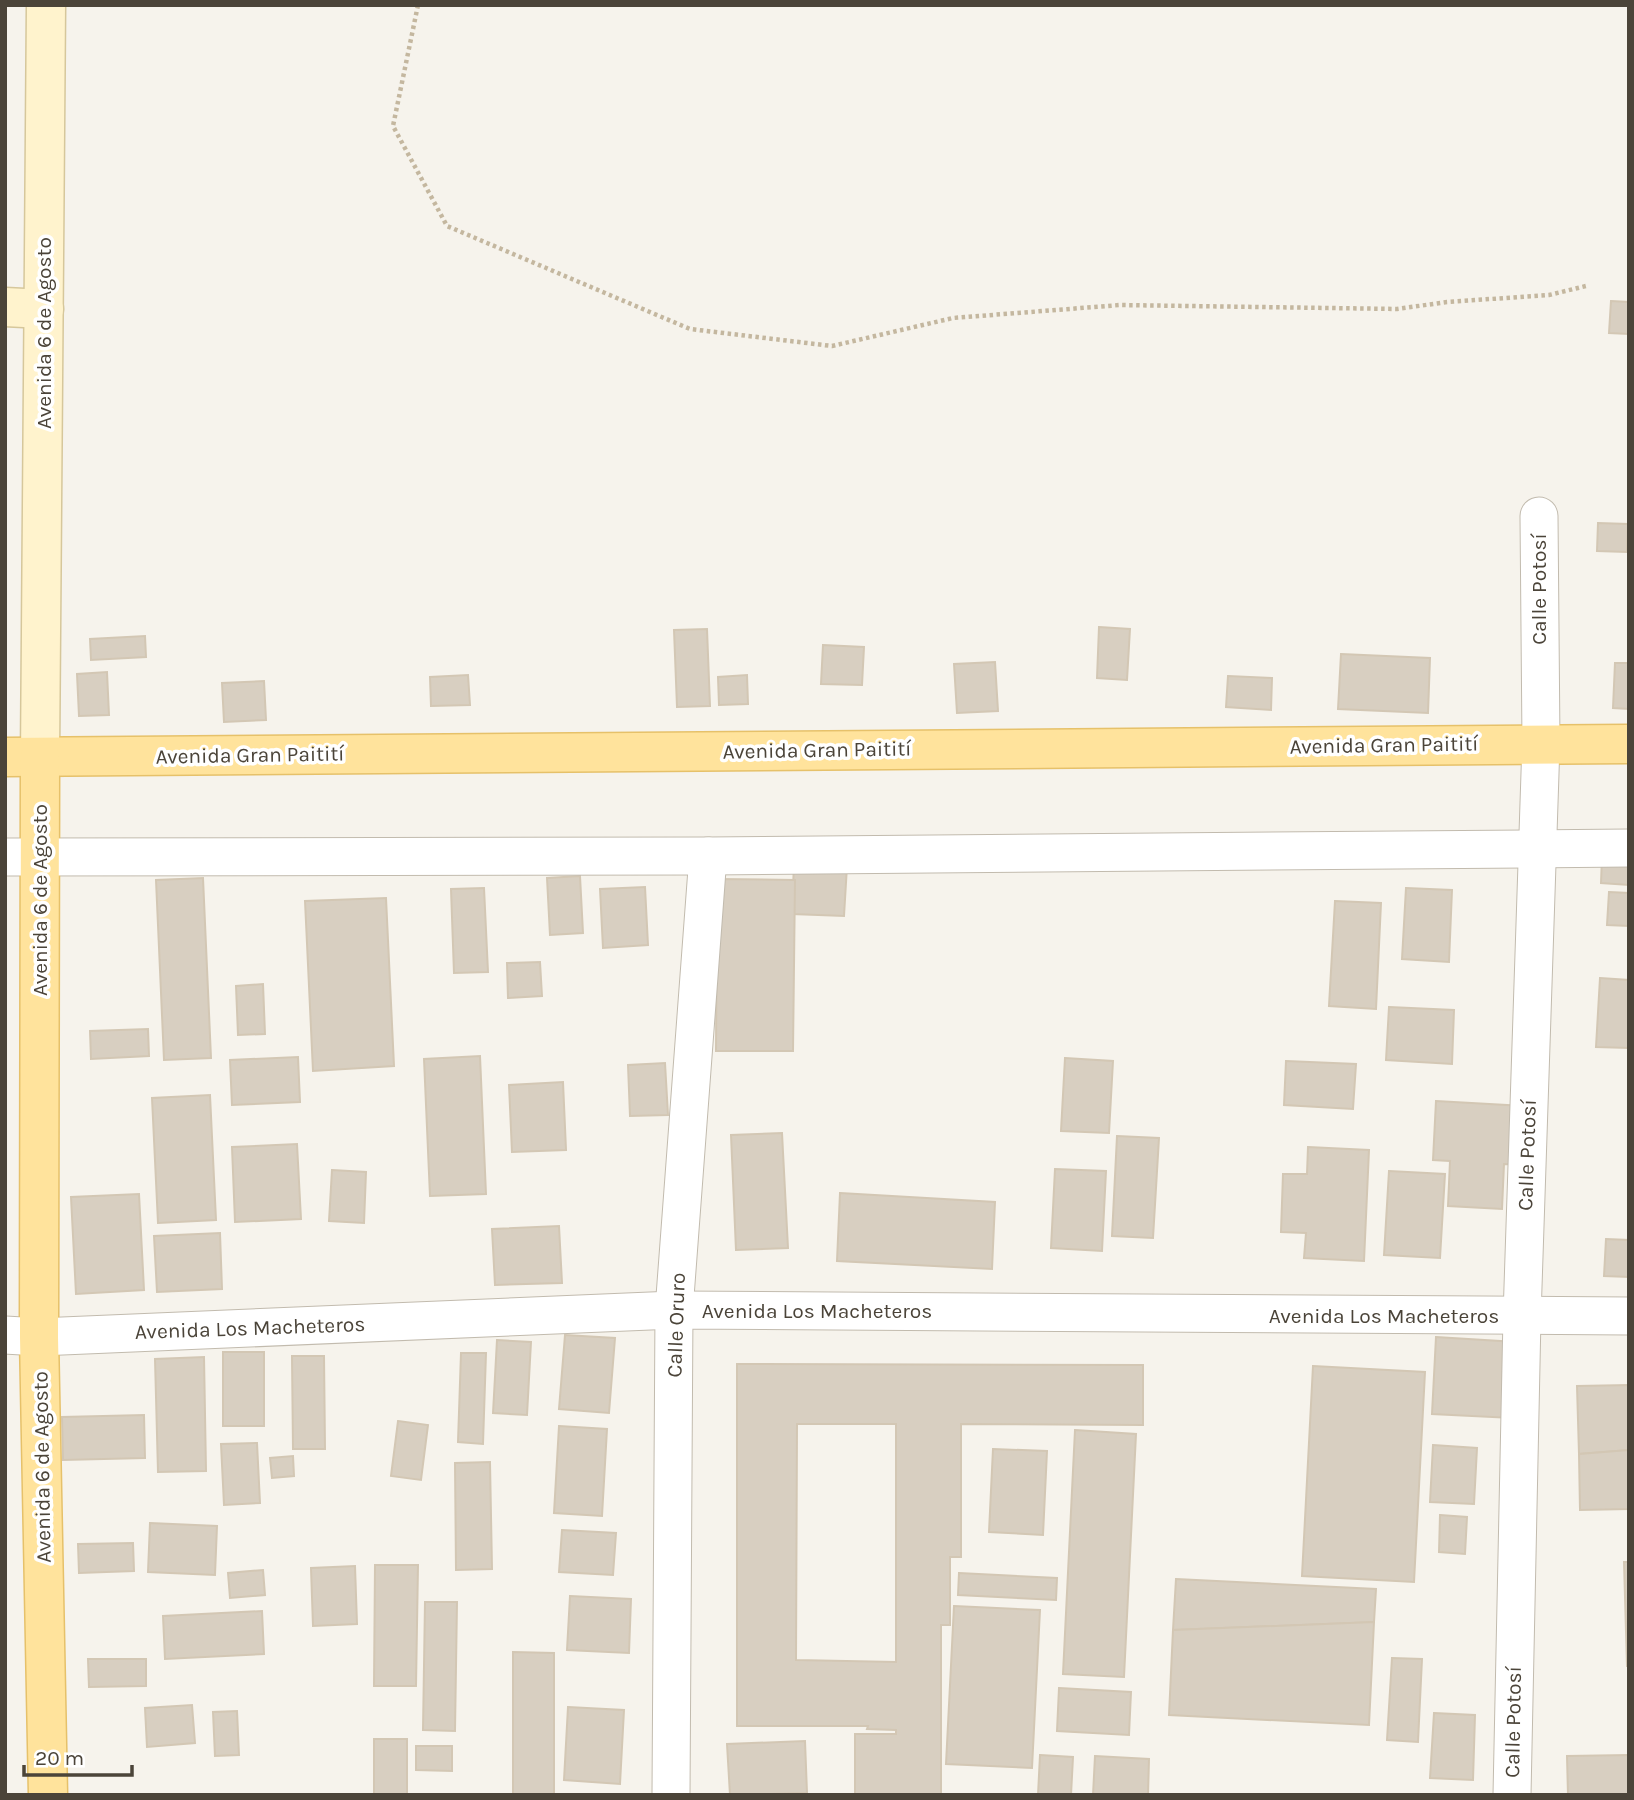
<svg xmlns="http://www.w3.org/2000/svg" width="1634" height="1800" font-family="Karla,sans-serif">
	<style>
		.building { fill: #d8cfc1; stroke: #d3c7b4; stroke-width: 2; fill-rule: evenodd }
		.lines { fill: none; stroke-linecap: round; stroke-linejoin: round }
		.street-casing { stroke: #c2bbae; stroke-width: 39 }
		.secondary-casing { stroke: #d6c79b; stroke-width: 41 }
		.primary-casing { stroke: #e6c16a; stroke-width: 41 }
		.path { stroke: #c4b79f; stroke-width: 4.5; stroke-dasharray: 3.5 3.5; stroke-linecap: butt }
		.street { stroke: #fff; stroke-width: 37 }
		.secondary { stroke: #fff3cd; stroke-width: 38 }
		.primary { stroke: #ffe39c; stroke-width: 38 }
		.labels { text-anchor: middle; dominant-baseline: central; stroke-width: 7; stroke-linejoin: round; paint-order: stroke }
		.street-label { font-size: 21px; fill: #4b4439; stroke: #fff }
	</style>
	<rect width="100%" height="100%" fill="#f6f3ec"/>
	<g class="building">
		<path d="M1611,301L1629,302V334L1609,333Z"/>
		<path d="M1598,523L1628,524L1627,552L1597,551Z"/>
		<path d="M1099,627L1130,629L1127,680L1097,678Z"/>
		<path d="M707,629L710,706L677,707L674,630Z"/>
		<path d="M145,636L146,657L91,660L90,639Z"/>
		<path d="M823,645L864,647L862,685L821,684Z"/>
		<path d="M1341,654L1430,658L1428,713L1338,709Z"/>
		<path d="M995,662L998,711L957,713L954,664Z"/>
		<path d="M1615,663H1629V709L1613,708Z"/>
		<path d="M107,672L109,715L79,716L77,674Z"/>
		<path d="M468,675L470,705L431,706L430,677Z"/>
		<path d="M747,675L748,704L719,705L718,677Z"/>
		<path d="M1228,676L1272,678L1271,710L1226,707Z"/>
		<path d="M264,681L266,720L224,722L222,683Z"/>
		<path d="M1602,857L1629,858V885L1601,883Z"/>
		<path d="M794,863L847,866L844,916L792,914Z"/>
		<path d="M580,876L583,933L550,935L547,878Z"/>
		<path d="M203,878L211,1058L164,1060L156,880Z"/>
		<path d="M717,879L795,880L793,1051H716Z"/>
		<path d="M645,887L648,945L603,948L600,889Z"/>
		<path d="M484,888L488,972L454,973L451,889Z"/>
		<path d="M1406,888L1452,890L1449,962L1402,959Z"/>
		<path d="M1609,892L1629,893V926L1607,925Z"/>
		<path d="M386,898L394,1066L313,1071L305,901Z"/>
		<path d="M1335,901L1381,903L1376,1009L1329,1006Z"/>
		<path d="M540,962L542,996L508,998L507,963Z"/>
		<path d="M1600,978L1629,980V1048L1596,1047Z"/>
		<path d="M263,984L265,1034L238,1035L236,986Z"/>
		<path d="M1389,1007L1454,1010L1452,1064L1386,1060Z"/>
		<path d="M148,1029L149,1056L91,1059L90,1031Z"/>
		<path d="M480,1056L486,1194L430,1196L424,1059Z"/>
		<path d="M298,1057L300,1102L232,1105L230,1060Z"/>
		<path d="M1065,1058L1113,1061L1109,1133L1061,1131Z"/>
		<path d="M1286,1061L1356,1064L1353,1109L1284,1105Z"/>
		<path d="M665,1063L668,1115L630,1116L628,1065Z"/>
		<path d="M563,1082L566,1150L512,1152L509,1085Z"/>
		<path d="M210,1095L216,1220L158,1223L152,1098Z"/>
		<path d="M1436,1101L1524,1106L1521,1165L1504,1164L1502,1209L1448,1206L1450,1161L1433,1160Z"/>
		<path d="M782,1133L788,1248L736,1250L731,1135Z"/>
		<path d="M1117,1136L1159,1138L1153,1238L1112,1236Z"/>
		<path d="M297,1144L301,1219L235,1222L232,1147Z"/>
		<path d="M1308,1147L1369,1150L1364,1261L1304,1258L1306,1233L1281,1232L1283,1174H1307Z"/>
		<path d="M1055,1169L1106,1171L1102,1251L1051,1248Z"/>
		<path d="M332,1170L366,1172L364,1223L329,1221Z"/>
		<path d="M1389,1171L1445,1174L1440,1258L1384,1255Z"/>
		<path d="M840,1193L995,1202L992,1269L837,1261Z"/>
		<path d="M139,1194L144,1290L76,1294L71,1197Z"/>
		<path d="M559,1226L562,1283L495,1285L492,1229Z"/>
		<path d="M220,1233L222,1289L157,1292L154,1236Z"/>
		<path d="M1606,1239L1629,1240V1277L1604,1276Z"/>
		<path d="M565,1335L615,1338L609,1413L559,1409Z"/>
		<path d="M1436,1337L1516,1342L1512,1418L1432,1414Z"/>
		<path d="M497,1340L531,1342L527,1415L493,1413Z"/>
		<rect x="223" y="1352" width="41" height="74"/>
		<path d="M461,1353H486L483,1444L458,1442Z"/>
		<path d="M292,1356H324L325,1449H293Z"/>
		<path d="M204,1357L206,1471L158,1472L155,1359Z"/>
		<path d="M737,1364L1143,1365V1425L961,1424V1557H950V1625H941V1795H855V1734H896V1730L867,1729L868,1726H737ZM797,1424H896V1662L796,1660Z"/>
		<path d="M1313,1366L1425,1372L1414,1582L1302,1576Z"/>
		<path d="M1629,1385V1450L1579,1454L1577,1386Z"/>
		<path d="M144,1415L145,1458L63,1460L62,1417Z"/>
		<path d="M398,1421L428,1425L421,1480L391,1476Z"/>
		<path d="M559,1426L607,1429L602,1516L554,1513Z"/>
		<path d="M1075,1430L1136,1434L1124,1677L1063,1674Z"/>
		<path d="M257,1443L260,1503L224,1505L221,1444Z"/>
		<path d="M1433,1445L1477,1448L1474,1504L1430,1502Z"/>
		<path d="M993,1449L1047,1451L1043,1535L989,1532Z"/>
		<path d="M1629,1450V1509L1580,1510L1579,1454Z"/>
		<path d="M293,1456L294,1476L272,1478L270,1458Z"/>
		<path d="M490,1462L492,1569L456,1570L455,1463Z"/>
		<path d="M1440,1515L1467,1517L1465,1554L1439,1552Z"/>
		<path d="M150,1523L217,1526L215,1575L148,1572Z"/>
		<path d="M562,1530L616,1533L613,1575L559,1572Z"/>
		<path d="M133,1543L134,1571L79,1573L78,1544Z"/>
		<path d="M1624,1562H1629V1666H1627Z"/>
		<path d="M375,1565H418L416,1686H374Z"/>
		<path d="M355,1566L357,1624L313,1626L311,1568Z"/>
		<path d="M263,1570L265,1595L230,1598L228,1573Z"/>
		<path d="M959,1573L1057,1578L1056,1600L958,1595Z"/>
		<path d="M1176,1579L1376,1589L1374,1622L1173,1630Z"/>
		<path d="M570,1596L631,1599L629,1653L567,1650Z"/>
		<path d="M425,1602H457L455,1731L423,1730Z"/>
		<path d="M954,1606L1040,1610L1032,1768L946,1764Z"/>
		<path d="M262,1611L264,1654L165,1659L163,1616Z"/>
		<path d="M1374,1622L1369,1725L1169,1715L1173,1630Z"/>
		<path d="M513,1652L554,1653V1794H513Z"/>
		<path d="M1392,1658L1422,1659L1418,1742L1387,1740Z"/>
		<path d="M88,1659H146V1686L89,1687Z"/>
		<path d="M1059,1688L1131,1692L1129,1735L1057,1731Z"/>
		<path d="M192,1705L195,1743L147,1747L145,1708Z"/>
		<path d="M568,1707L624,1710L620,1784L564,1780Z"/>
		<path d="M237,1711L239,1755L215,1756L213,1712Z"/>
		<path d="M1434,1713L1475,1715L1473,1780L1430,1778Z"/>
		<rect x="374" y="1739" width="33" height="56"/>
		<path d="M805,1741L807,1793L730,1795L727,1744Z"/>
		<path d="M416,1746H452V1771L416,1770Z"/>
		<path d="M1040,1755L1073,1757L1071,1795H1038Z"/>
		<path d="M1629,1755V1795H1568L1567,1756Z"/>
		<path d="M1095,1756L1149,1759L1148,1795H1093Z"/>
	</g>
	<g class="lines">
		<defs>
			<g id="street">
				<path d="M5,857L708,856L1629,848"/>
				<path d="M5,1335L39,1337L674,1310L1629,1316"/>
				<path d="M671,1795L674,1310L708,856"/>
				<path d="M1512,1795L1522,1317L1541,743L1539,516"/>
			</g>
			<g id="secondary">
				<path d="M5,307L44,309"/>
				<path d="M40,757L46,5"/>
			</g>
			<g id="primary">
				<path d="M5,757L1629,744"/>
				<path d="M40,757L39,1337L48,1795"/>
			</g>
		</defs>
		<use href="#street" class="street-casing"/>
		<use href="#secondary" class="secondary-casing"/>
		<use href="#primary" class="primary-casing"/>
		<path class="path" d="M418,5L393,126L447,226L690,329L832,346L953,318L1120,305L1397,309L1447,302L1549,295L1586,286"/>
		<use href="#street" class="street"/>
		<use href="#secondary" class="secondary"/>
		<use href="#primary" class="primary"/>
	</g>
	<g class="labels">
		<g class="street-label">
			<text transform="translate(44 333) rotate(-90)">Avenida 6 de Agosto</text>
			<text transform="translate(1539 589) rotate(-90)">Calle Potosí</text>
			<text transform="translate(1384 745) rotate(-1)">Avenida Gran Paitití</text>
			<text transform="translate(817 750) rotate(-1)">Avenida Gran Paitití</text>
			<text transform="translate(250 755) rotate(-1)">Avenida Gran Paitití</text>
			<text transform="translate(40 900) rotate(-90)">Avenida 6 de Agosto</text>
			<text transform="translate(1527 1155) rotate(-88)">Calle Potosí</text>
			<text x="817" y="1311">Avenida Los Macheteros</text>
			<text x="1384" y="1316">Avenida Los Macheteros</text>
			<text transform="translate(676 1325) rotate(-88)">Calle Oruro</text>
			<text transform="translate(250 1328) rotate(-2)">Avenida Los Macheteros</text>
			<text transform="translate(42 1467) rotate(-91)">Avenida 6 de Agosto</text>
			<text transform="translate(1513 1722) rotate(-89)">Calle Potosí</text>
		</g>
	</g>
	<rect width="1634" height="1800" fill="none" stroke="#4b4439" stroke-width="14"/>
	<path d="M24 1765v10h108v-10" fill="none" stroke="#4b4439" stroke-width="3.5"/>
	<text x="35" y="1765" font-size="21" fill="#4b4439" stroke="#ffffff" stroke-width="5" paint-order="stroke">20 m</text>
</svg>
